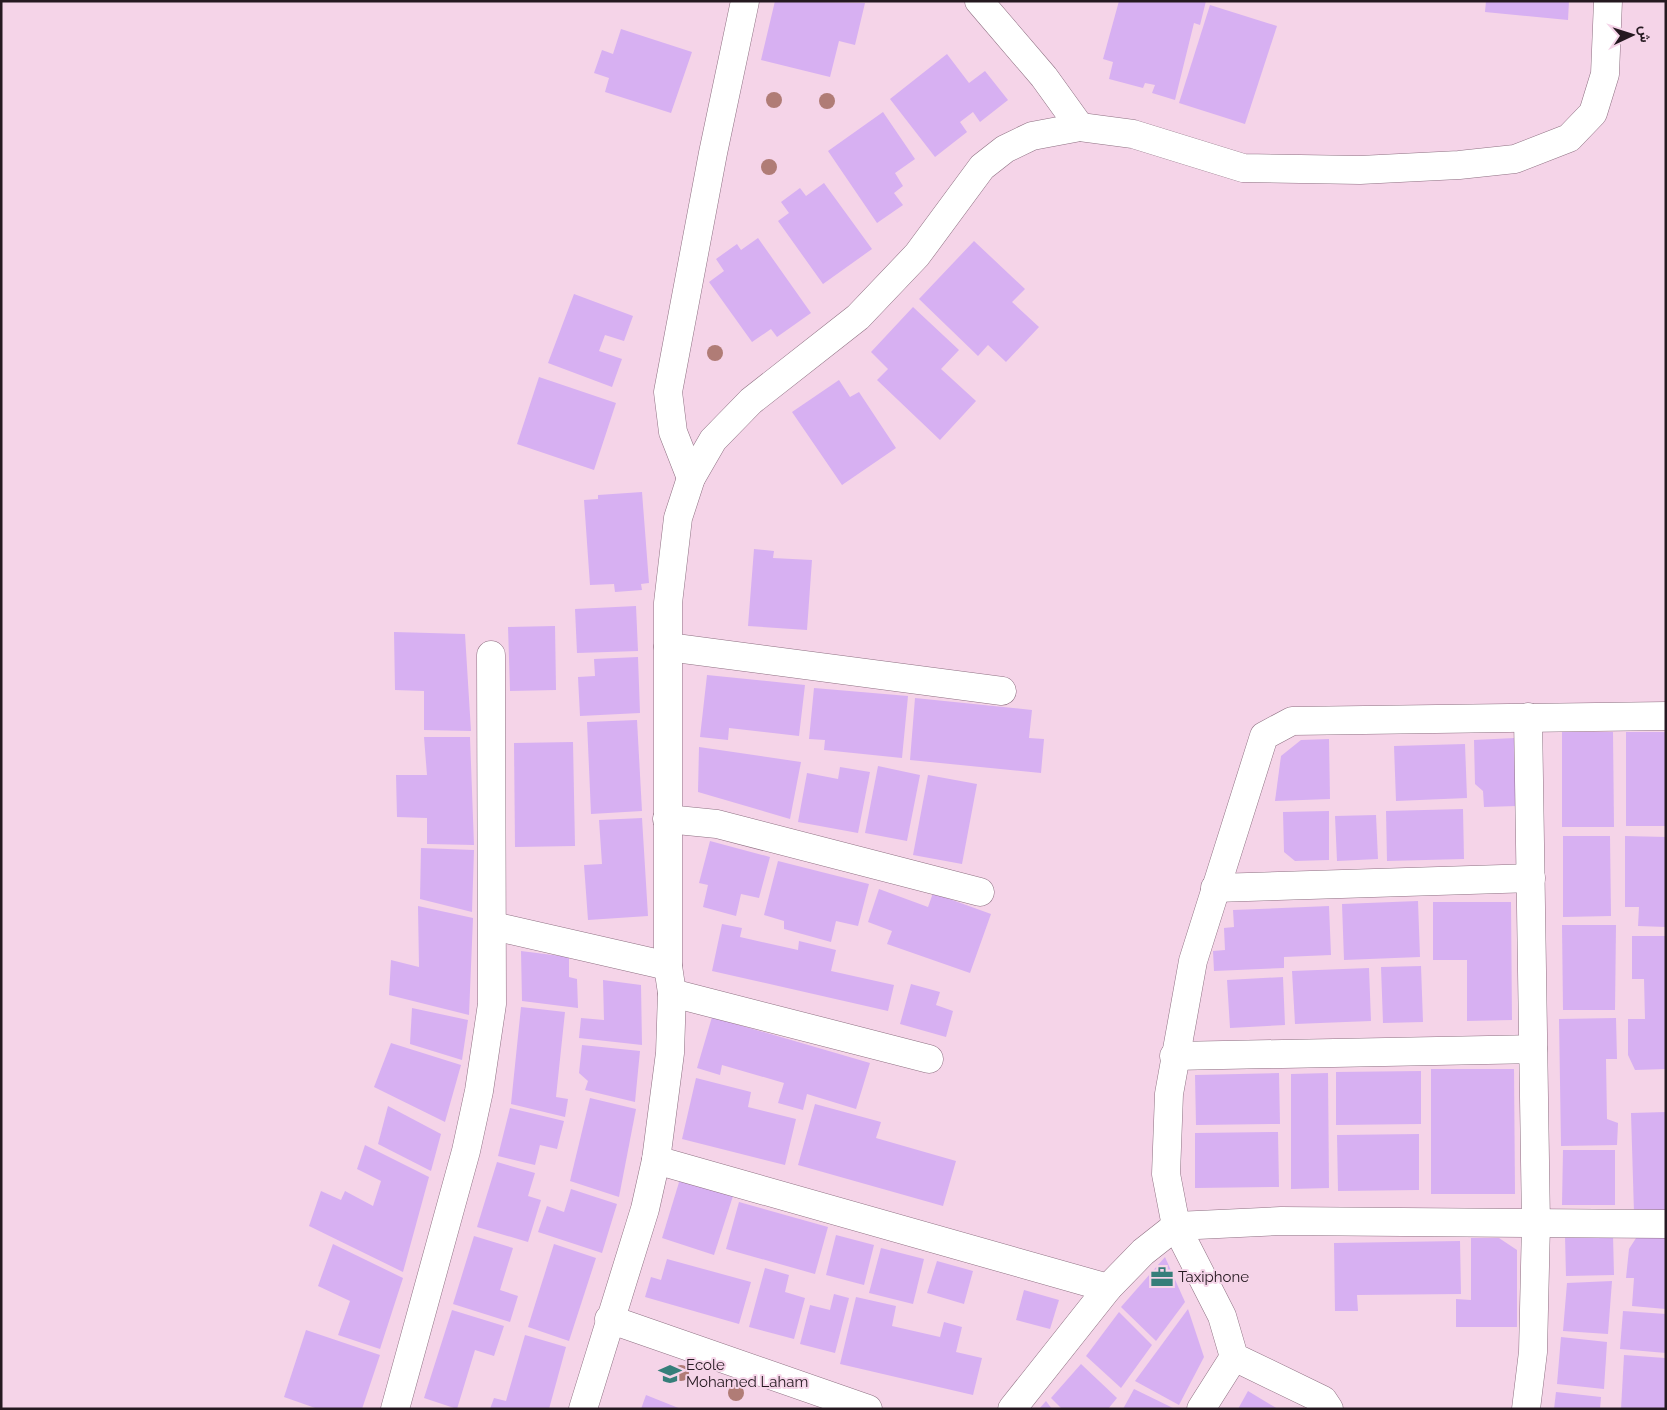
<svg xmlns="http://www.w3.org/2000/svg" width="1667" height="1410" font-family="Raleway,Vazirmatn,sans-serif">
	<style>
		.building { fill: #d7b0f2 }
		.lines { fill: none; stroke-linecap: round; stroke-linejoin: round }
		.minor-casing { stroke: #8e7082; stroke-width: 29 }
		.minor { stroke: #fff; stroke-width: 28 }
		.tree { fill: #b07c76 }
		.labels { text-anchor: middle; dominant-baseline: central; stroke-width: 4; stroke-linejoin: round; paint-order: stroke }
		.poi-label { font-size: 15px; fill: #251920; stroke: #f5d4e8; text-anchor: start }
	</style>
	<rect width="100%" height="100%" fill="#f5d4e8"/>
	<g class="building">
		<path d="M775,1L865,3L855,45L839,41L830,77L761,60Z"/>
		<path d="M1119,1H1206L1200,25L1194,23L1175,100L1152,93L1155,85L1145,83L1143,88L1109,79L1113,62L1103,59Z"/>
		<path d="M1486,1H1569L1568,20L1485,12Z"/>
		<path d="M1210,5L1277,26L1245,124L1179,103Z"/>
		<path d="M621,29L692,52L671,113L605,92L609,78L594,73L602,50L613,54Z"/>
		<path d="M947,54L969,83L985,71L1008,100L980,122L973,112L960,122L967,132L935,157L890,99Z"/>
		<path d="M883,112L915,159L895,173L903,186L894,193L903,205L877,223L828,151Z"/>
		<path d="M824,183L872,249L823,284L778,221L789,213L781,202L800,188L806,196Z"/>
		<path d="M758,238L811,313L777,337L771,329L752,342L709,282L724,271L716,259L737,244L741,250Z"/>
		<path d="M974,241L1025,289L1012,302L1039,327L1006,362L988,345L978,356L919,299Z"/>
		<path d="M574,294L633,316L624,341L605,335L599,351L622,359L612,387L548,363Z"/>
		<path d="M913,307L959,350L941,369L976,401L940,440L877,380L888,369L871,352Z"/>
		<path d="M539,377L616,403L594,470L517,444Z"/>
		<path d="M839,380L850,397L859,392L896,448L842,485L792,412Z"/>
		<path d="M642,492L649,583L641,584L642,590L615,592L614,584L590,585L584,500L598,499V495Z"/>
		<path d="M754,549L774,551L773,558L812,560L807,630L748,626Z"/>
		<path d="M636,606L638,651L577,653L575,609Z"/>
		<path d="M555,626L556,690L510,691L508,627Z"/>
		<path d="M394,632L465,634L471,731L424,730V691L395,690Z"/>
		<path d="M638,657L640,713L580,716L578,677L595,676L594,659Z"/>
		<path d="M707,675L805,685L799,736L729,728L728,740L700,737Z"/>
		<path d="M814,688L908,696L902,758L824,750L825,740L809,739Z"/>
		<path d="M915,698L1032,710L1029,738L1044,739L1041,773L910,760Z"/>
		<path d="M637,720L642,811L591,814L587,722Z"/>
		<path d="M1562,732H1613L1614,827H1562Z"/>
		<rect x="1626" y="732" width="40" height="94"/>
		<path d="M424,737H470L474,845L427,844V818L397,817L396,775H427Z"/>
		<path d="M1515,738L1517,806L1484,807L1483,791L1475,784L1474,740Z"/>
		<path d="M1329,739L1330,799L1275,801L1281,756L1301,740Z"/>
		<path d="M573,742L575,846L515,847L514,743Z"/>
		<path d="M1465,744L1467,798L1396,801L1394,746Z"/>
		<path d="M699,747L801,762L790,819L698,792Z"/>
		<path d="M878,766L920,775L907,841L865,833Z"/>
		<path d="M840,767L870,772L858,833L798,822L807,773L838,779Z"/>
		<path d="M928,775L977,784L962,864L913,855Z"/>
		<path d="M1463,809L1464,859L1387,861L1386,811Z"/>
		<path d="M1329,811V860L1295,861L1284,852L1283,812Z"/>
		<path d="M1376,815L1378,859L1337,861L1335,816Z"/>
		<path d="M642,818L648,916L588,920L584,865L602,864L599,820Z"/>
		<path d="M1563,836H1610L1611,916L1563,917Z"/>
		<path d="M1625,836L1666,837V927L1638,926L1639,907H1625Z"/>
		<path d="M710,841L770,857L759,898L741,894L736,916L703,907L708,885L699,883Z"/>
		<path d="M421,848L474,850L472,912L420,899Z"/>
		<path d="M778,861L869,884L858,926L836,921L831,942L784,929V921L764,915Z"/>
		<path d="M879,889L928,907L933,893L991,914L970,973L887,944L892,931L868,922Z"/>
		<path d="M1418,901L1420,957L1344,960L1342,904Z"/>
		<path d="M1433,902H1511L1512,1020L1467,1021V960H1433Z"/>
		<path d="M418,906L473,918L469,1015L389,995L391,960L419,967Z"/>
		<path d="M1329,906L1331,955L1284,957V968L1214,971L1213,951L1225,950L1224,928L1234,927L1233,910Z"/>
		<path d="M722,924L742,928L740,937L798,950L799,941L836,950L831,971L894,985L888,1011L712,971Z"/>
		<path d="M1562,925H1616L1615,1010H1563Z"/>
		<path d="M1632,936H1666V1069L1635,1070L1628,1055V1019H1645L1644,979H1632Z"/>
		<path d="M521,951L569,957V977L577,979L578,1008L522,1001Z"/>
		<path d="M1421,966L1423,1022L1383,1023L1381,967Z"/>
		<path d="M1369,968L1371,1021L1295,1024L1292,971Z"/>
		<path d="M1283,977L1285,1025L1230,1028L1227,980Z"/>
		<path d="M603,980L641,985L642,1045L579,1038L581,1018L604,1020Z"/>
		<path d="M911,984L940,992L936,1005L953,1011L946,1037L900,1024Z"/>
		<path d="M521,1007L565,1012L556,1097L568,1099L565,1117L511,1104Z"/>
		<path d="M412,1008L468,1020L462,1060L410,1044Z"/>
		<path d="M712,1017L870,1063L856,1109L807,1094L803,1110L778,1103L784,1083L722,1065L720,1075L697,1068Z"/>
		<path d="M1616,1018L1617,1059H1606L1607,1119L1618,1123L1617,1145L1561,1146L1559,1019Z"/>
		<path d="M391,1043L461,1065L445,1122L374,1087Z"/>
		<path d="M582,1045L640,1051L635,1102L585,1090L588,1081L579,1073Z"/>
		<path d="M1431,1069H1514L1515,1194H1431Z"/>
		<path d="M1421,1071V1124L1336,1125V1072Z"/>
		<path d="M1279,1073L1280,1124L1196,1125L1195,1075Z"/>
		<path d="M1328,1073L1329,1188L1291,1189V1074Z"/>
		<path d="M696,1078L751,1092L748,1107L796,1119L785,1165L682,1139Z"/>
		<path d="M590,1098L636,1109L619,1197L570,1181Z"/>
		<path d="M815,1104L881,1122L876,1138L956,1161L943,1206L798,1165Z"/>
		<path d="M388,1106L441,1134L431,1171L378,1144Z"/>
		<path d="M510,1108L564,1121L557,1149L540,1145L535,1165L498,1156Z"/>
		<path d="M1666,1112V1212L1634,1213L1631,1113Z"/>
		<path d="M1278,1132L1279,1187L1195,1188V1133Z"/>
		<path d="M1419,1134V1190L1338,1191L1337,1135Z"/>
		<path d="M365,1145L429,1177L403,1272L309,1226L321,1191L341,1200L345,1191L373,1206L381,1181L357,1169Z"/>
		<path d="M1563,1150H1615V1205H1562Z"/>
		<path d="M497,1162L535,1173L528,1196L541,1200L528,1242L477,1227Z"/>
		<path d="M680,1179L733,1196L714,1255L662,1238Z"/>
		<path d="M571,1189L617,1204L602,1253L538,1232L547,1206L564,1212Z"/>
		<path d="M739,1202L828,1227L815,1274L726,1249Z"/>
		<path d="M836,1235L874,1245L864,1285L826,1275Z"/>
		<path d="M1613,1235L1614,1275L1566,1276L1565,1236Z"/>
		<path d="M1638,1235L1666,1237V1309L1632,1306L1634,1278H1626L1629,1249Z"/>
		<path d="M474,1236L513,1248L500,1290L518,1296L510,1322L453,1304Z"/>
		<path d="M1471,1238H1499L1517,1250V1327H1456V1299L1471,1300Z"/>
		<path d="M1460,1241L1461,1294L1357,1295L1358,1311H1335L1334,1243Z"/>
		<path d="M333,1244L403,1278L380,1349L338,1335L350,1301L318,1286Z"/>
		<path d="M554,1244L596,1258L569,1341L528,1327Z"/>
		<path d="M881,1248L924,1259L913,1304L869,1293Z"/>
		<path d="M1165,1257L1185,1302L1156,1341L1121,1307Z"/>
		<path d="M667,1259L751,1282L739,1324L645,1297L651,1277L661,1280Z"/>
		<path d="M937,1261L973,1271L964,1304L927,1293Z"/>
		<path d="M765,1268L789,1275L785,1292L805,1298L794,1339L749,1327Z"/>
		<path d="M1612,1281L1608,1334L1563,1331L1567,1283Z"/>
		<path d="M1024,1290L1059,1300L1050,1329L1016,1320Z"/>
		<path d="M834,1294L849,1298L835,1353L800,1344L810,1305L830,1310Z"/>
		<path d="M856,1297L896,1306L892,1326L940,1337L944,1322L962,1327L956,1352L982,1358L973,1395L840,1364Z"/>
		<path d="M1188,1309L1204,1357L1179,1405L1135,1381Z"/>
		<path d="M452,1310L504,1326L494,1356L475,1350L457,1409L424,1398Z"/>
		<path d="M1623,1311L1666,1314V1353L1620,1349Z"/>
		<path d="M1119,1312L1152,1345L1121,1388L1086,1356Z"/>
		<path d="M306,1330L380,1355L362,1409H318L284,1397Z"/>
		<path d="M525,1335L566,1347L549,1409H490L494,1398L506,1401Z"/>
		<path d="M1561,1337L1607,1342L1604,1389L1557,1384Z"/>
		<path d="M1624,1355L1665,1358L1666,1409H1621Z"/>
		<path d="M1081,1364L1117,1398L1108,1409H1062L1051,1398Z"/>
		<path d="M1134,1389L1175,1409H1123Z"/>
		<path d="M1248,1391L1278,1409H1238Z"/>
		<path d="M1556,1392L1601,1397L1600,1409H1554Z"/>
		<path d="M646,1395L681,1409H641Z"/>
		<path d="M1046,1401L1052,1409H1039Z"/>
	</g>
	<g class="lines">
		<defs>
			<g id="minor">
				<path d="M979,1L1044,77L1080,127"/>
				<path d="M691,478L673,432L668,392L713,153L745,1"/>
				<path d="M668,647L1002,691"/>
				<path d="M667,819L717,824L980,892"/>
				<path d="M1215,888L1531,878"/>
				<path d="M493,926L668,966"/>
				<path d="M672,993L929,1059"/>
				<path d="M1174,1056L1533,1049"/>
				<path d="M656,1160L1108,1288"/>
				<path d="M609,1319L868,1409"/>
				<path d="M395,1409L466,1151L479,1091L492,1004L491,655"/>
				<path d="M583,1409L645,1209L656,1160L670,1053L672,993L668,966V603L678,518L691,478L713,440L751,401L858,317L917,255L982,167L1005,149L1032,136L1080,127L1133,134L1243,168L1360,170L1459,165L1515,159L1569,138L1593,113L1605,74L1608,1"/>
				<path d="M1012,1409L1108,1288L1143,1252L1176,1226L1281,1221L1666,1224"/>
				<path d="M1201,1409L1234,1357"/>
				<path d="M1329,1409L1323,1400L1234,1357L1222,1316L1176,1226L1166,1174L1169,1094L1193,961L1264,736L1292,721L1666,716"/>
				<path d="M1526,1409L1533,1352L1536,1224L1528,717"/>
			</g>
		</defs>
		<use href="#minor" class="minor-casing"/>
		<use href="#minor" class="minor"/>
	</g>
	<g class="tree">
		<circle cx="774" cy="100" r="8"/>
		<circle cx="827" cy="101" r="8"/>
		<circle cx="769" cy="167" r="8"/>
		<circle cx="715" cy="353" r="8"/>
		<circle cx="681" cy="1373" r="8"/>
		<circle cx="736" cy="1393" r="8"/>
	</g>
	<defs>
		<symbol id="office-bare" viewBox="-9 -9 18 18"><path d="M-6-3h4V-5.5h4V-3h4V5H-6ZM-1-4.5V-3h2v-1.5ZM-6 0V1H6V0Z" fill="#367e7a" stroke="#f5d4e8" stroke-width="2.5" paint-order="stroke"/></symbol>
		<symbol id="school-bare" viewBox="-9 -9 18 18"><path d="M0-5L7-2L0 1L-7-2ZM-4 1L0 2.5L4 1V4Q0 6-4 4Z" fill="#367e7a" stroke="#f5d4e8" stroke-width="2.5" paint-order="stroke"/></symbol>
	</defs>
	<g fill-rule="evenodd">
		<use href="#office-bare" x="1146" y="1261" width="32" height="32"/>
		<use href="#school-bare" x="654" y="1358" width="32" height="32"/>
	</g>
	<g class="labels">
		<g class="poi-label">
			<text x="1178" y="1277">Taxiphone</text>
			<text x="686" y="1365">Ecole<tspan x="686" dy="17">Mohamed Laham</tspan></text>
		</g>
	</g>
	<rect width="1667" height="1410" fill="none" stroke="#251920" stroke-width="5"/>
	<g transform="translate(1632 35) rotate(86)" stroke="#f5d4e8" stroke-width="4" paint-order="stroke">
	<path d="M0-4L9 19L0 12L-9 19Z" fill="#251920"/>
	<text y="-8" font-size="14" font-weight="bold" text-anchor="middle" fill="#251920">ش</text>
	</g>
</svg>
